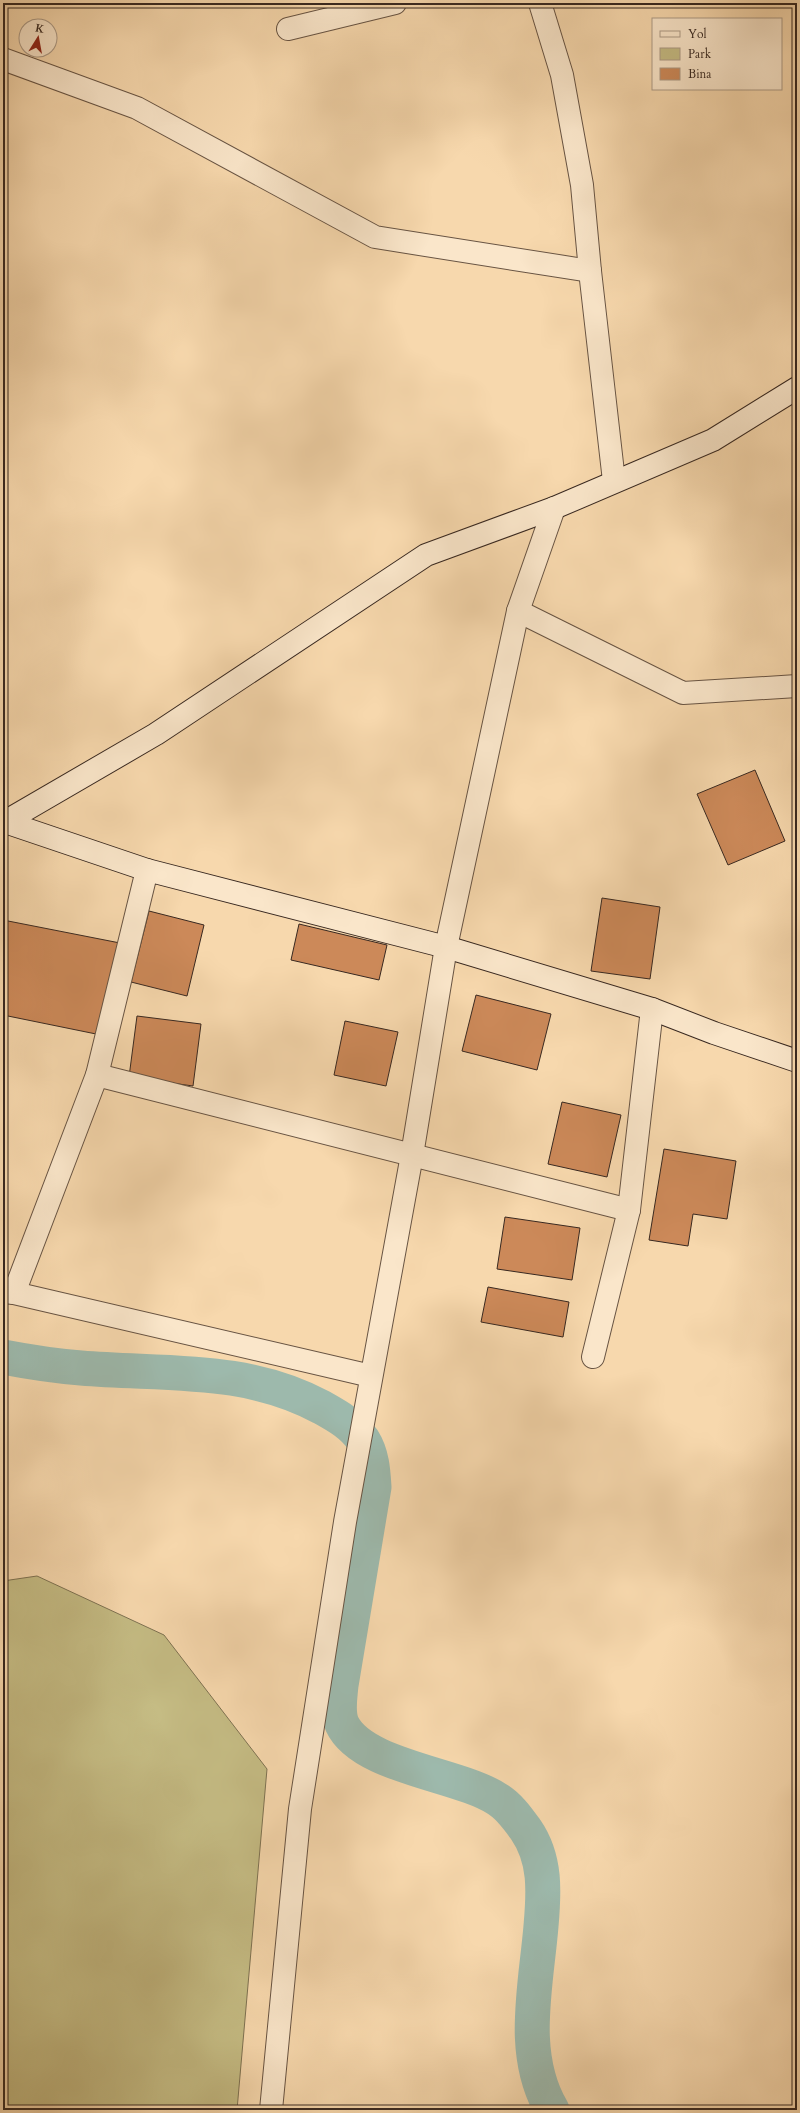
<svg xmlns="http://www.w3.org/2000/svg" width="800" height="2113" font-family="Cardo,serif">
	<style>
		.green { fill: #c5bc84; stroke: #7e7252 }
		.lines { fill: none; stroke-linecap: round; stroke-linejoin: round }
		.canal { stroke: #9db9ac; stroke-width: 35 }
		.building { fill: #cc8959; stroke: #382820 }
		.street-casing { stroke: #685443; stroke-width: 24 }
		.secondary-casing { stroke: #382820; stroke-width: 24 }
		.street { stroke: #fae6ca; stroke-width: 22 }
		.secondary { stroke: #fae6ca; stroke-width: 22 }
	</style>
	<rect width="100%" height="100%" fill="#f7d8ad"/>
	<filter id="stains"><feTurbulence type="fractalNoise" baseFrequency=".005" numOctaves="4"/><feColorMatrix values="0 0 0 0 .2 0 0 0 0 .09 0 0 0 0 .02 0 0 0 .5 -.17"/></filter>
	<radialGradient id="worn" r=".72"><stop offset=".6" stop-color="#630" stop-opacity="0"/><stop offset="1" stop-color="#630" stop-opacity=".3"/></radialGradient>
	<path class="green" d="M37,1576L164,1635L267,1769L237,2110H3V1581Z"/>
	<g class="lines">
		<path class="canal" d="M3,1357C29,1362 55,1366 81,1368C164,1375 245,1366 321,1407C337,1416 352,1424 363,1440C372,1454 373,1471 374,1487L341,1685C340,1697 337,1712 342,1724C362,1767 459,1774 497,1799C509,1806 518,1819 526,1830C546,1859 544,1892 541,1926C536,1987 519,2054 552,2110"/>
	</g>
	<g class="building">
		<path d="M755,770L785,841L728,865L697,794Z"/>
		<path d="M602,898L660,907L650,979L591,971Z"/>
		<path d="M149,911L204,925L187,996L131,982Z"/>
		<path d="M3,920L120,943L101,1035L3,1015Z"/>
		<path d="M299,924L387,945L379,980L291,960Z"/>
		<path d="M476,995L551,1014L537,1070L462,1051Z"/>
		<path d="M137,1016L201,1024L193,1086L129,1077Z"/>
		<path d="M345,1021L398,1032L386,1086L334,1075Z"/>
		<path d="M562,1102L621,1115L607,1177L548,1164Z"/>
		<path d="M664,1149L736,1161L727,1219L693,1214L688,1246L649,1240Z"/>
		<path d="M505,1217L580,1228L572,1280L497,1269Z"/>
		<path d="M488,1287L569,1302L563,1337L481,1322Z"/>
	</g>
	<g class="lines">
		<defs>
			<g id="street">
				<path d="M540,3L562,75L582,185L590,271L614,481"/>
				<path d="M288,29L395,3"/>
				<path d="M3,59L137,108L375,237L590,271"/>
				<path d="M518,611L683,693L797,686"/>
				<path d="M97,1075L629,1210"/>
				<path d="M3,1292L14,1293L97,1075L147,870"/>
				<path d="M14,1293L371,1376"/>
				<path d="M593,1357L629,1210L652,1009"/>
				<path d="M271,2110L300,1809L345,1522L412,1155L446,947L518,611L554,508"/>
			</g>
			<g id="secondary">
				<path d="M5,822L147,870L446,947L652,1009L714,1033L797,1061"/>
				<path d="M3,823L156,734L426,555L554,508L713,440L797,388"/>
			</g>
		</defs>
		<use href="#street" class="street-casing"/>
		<use href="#secondary" class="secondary-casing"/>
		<use href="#street" class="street"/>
		<use href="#secondary" class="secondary"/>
	</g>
	<rect width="800" height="2113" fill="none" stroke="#f7d8ad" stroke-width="16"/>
	<rect x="4" y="4" width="792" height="2105" fill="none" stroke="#382820" stroke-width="2"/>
	<rect x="8" y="8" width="784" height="2097" fill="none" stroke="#382820"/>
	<rect x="652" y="18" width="130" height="72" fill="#fae6ca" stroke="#ac9a86"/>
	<rect x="660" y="31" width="20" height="6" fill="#fae6ca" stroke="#ac9a86"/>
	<text x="688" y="38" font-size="12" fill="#382820">Yol</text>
	<rect x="660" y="48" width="20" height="12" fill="#c5bc84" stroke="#ac9a86"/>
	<text x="688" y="58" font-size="12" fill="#382820">Park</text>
	<rect x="660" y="68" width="20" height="12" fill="#cc8959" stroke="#ac9a86"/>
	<text x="688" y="78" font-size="12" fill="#382820">Bina</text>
	<g transform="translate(38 38) rotate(11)"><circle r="19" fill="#fae6ca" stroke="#ac9a86"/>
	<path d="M0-3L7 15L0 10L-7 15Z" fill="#8f2418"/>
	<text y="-6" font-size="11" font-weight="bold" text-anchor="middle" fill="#382820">K</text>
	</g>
	<rect width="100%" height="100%" filter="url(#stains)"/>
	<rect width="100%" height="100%" fill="url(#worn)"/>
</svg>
